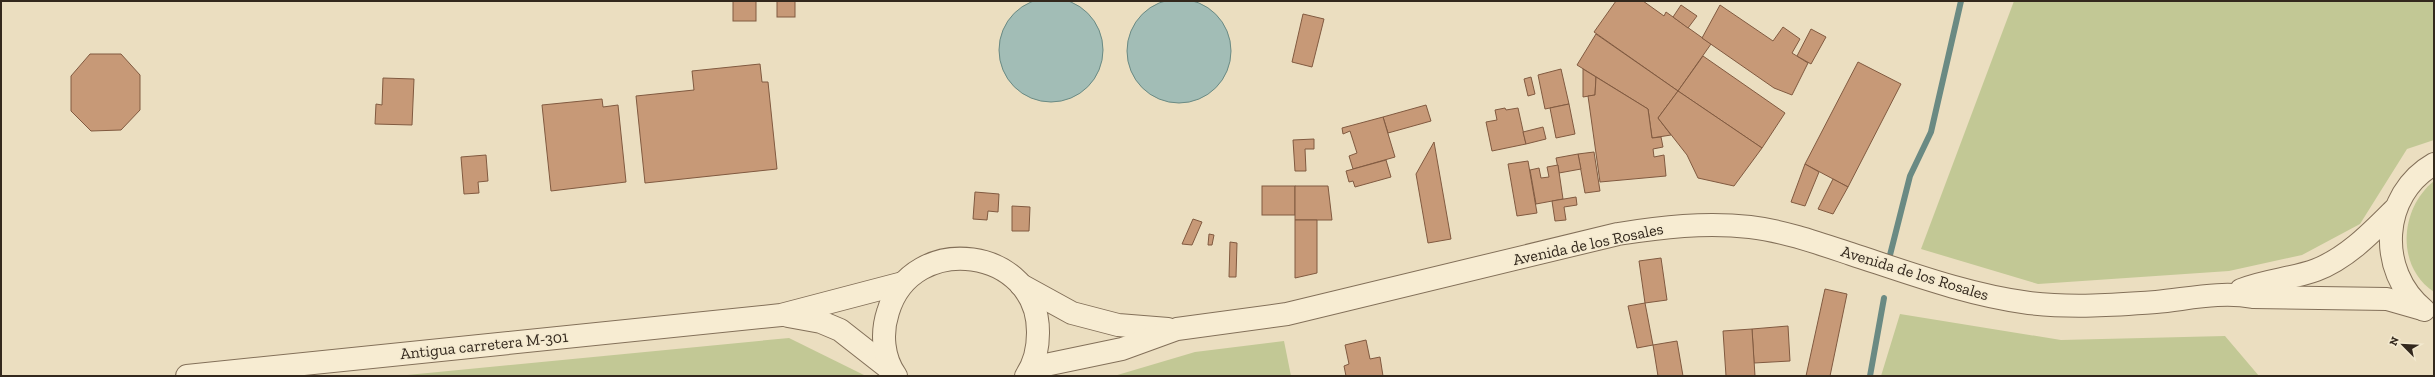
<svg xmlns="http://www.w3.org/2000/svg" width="2435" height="377" font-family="'Zilla Slab',serif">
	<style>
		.green { fill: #c2c895 }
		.water { fill: #a2bdb6; stroke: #6a8a83 }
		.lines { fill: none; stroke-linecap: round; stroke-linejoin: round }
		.stream { stroke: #6a8a83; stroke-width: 6 }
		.building { fill: #c79977; stroke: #815a40 }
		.tertiary-casing { stroke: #837059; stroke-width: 24 }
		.tertiary { stroke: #f7ecd2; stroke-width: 22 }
		.labels { text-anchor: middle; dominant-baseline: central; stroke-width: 3; stroke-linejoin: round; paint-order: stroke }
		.street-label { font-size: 16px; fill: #33281d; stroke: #f3e9cf }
	</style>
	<rect width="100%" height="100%" fill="#ebdec0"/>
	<g class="green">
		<path d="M2014,1H2434V140L2407,149L2360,224L2302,255L2229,271L2038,284L1921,249Z"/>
		<path d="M2434,181V292C2395,266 2400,208 2434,181Z"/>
		<path d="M1900,314L2061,340L2225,336L2259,376H1881Z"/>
		<path d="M789,338L866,376H397Z"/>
		<path d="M1284,341L1291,376H1114L1195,352Z"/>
	</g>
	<g class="water">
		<circle cx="1051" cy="50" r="52"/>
		<circle cx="1179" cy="51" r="52"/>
	</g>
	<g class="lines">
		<g class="stream">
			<path d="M1890,255L1910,176L1931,132L1961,1"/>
			<path d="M1870,376L1884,298"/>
		</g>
	</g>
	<g class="building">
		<rect x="733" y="1" width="23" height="20"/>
		<rect x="777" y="1" width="18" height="16"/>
		<path d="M1616,1H1643L1664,16L1666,12L1711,44L1678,91L1594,32Z"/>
		<path d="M1681,5L1697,16L1688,28L1673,17Z"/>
		<path d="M1720,5L1773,41L1783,27L1800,39L1792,53L1808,63L1792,95L1774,88L1702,38Z"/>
		<path d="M1303,14L1324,19L1312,67L1292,62Z"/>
		<path d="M1811,29L1826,37L1811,64L1797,56Z"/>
		<path d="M1596,34L1678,91L1658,118L1671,135L1652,138L1648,109L1577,65Z"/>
		<path d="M90,54H121L140,75V110L121,130L91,131L71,111V76Z"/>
		<path d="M1703,56L1785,113L1762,148L1678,91Z"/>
		<path d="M1858,62L1901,84L1848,187L1805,164Z"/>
		<path d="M760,64L762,82H768L777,169L645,183L636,96L694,90L692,71Z"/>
		<path d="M1561,69L1569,104L1545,109L1538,75Z"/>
		<path d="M1583,69L1596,77L1595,95L1583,97Z"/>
		<path d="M1531,77L1535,94L1528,96L1524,79Z"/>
		<path d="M1596,77L1648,109L1652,138L1661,137L1663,147L1653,149L1654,157L1664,155L1666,176L1600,182L1588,96L1595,95Z"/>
		<path d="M383,78L414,79L412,125L375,124L376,104L382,105Z"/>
		<path d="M1678,91L1762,148L1734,186L1698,178L1687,155L1658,118Z"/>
		<path d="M602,99L603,107L618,105L626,182L551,191L542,105Z"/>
		<path d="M1569,104L1575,134L1556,138L1550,108Z"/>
		<path d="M1426,105L1431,121L1388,133L1383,117Z"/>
		<path d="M1505,108L1506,110L1518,108L1526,144L1492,151L1486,122L1497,120L1495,110Z"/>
		<path d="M1383,117L1395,157L1353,169L1349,156L1357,153L1350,131L1343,134L1342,128Z"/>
		<path d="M1543,127L1546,139L1526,144L1523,132Z"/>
		<path d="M1314,139V149H1305L1306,171H1295L1293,140Z"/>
		<path d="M1434,142L1451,239L1428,243L1416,174Z"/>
		<path d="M1594,152L1600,191L1585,193L1578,154Z"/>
		<path d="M1578,154L1581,169L1559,173L1556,158Z"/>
		<path d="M486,155L488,181L478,182L479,193L464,194L461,157Z"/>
		<path d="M1386,160L1391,177L1355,187L1353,181L1349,182L1346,171Z"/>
		<path d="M1528,161L1537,213L1517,216L1508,164Z"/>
		<path d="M1805,164L1819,172L1805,206L1791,202Z"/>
		<path d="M1558,165L1563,199L1536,204L1530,170L1539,168L1541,178L1549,177L1547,167Z"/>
		<path d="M1833,179L1848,187L1833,214L1818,209Z"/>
		<rect x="1262" y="186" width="33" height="29"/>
		<path d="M1295,186H1328L1332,220H1295Z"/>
		<path d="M975,192L999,194L998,212L988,211L987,220L973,219Z"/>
		<path d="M1576,197L1577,205L1564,207L1566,220L1555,221L1552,201Z"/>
		<path d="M1012,206L1030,207L1029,231H1012Z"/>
		<path d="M1193,219L1202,222L1192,245L1182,244Z"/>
		<path d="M1295,220H1317V273L1295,278Z"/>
		<path d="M1209,234L1214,235L1212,245H1208Z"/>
		<path d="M1230,242L1237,243L1236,277H1229Z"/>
		<path d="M1661,258L1667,300L1645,303L1639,261Z"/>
		<path d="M1825,289L1847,294L1830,376H1806Z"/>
		<path d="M1645,303L1653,345L1637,348L1628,306Z"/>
		<path d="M1788,326L1790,361L1754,363L1752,329Z"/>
		<path d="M1752,329L1755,376H1726L1723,331Z"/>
		<path d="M1366,340L1370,359L1380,357L1383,376H1346L1344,366L1349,364L1345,345Z"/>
		<path d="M1677,341L1683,376H1658L1653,345Z"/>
	</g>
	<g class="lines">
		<defs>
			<g id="tertiary">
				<path d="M1021,285L1072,313L1118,325L1168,329"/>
				<path d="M2241,290C2265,280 2292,279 2316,270C2347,258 2371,233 2394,210"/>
				<path d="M2424,310C2376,271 2381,194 2434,164"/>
				<path d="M788,316L821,322L840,330L891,370"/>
				<path d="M1031,368L1122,349L1177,329L1287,314L1618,234C1662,227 1705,222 1750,227C1784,231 1818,243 1851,254C1909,273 1968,295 2029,303C2071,308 2115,305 2156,302C2188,299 2221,291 2253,297L2387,299L2422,309"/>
				<path d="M187,376L781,315L903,283"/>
				<path d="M896,376C883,358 881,333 888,312C912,230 1039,247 1038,333C1038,349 1035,363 1026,376"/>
			</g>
		</defs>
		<use href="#tertiary" class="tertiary-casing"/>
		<use href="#tertiary" class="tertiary"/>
	</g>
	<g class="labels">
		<g class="street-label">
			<text transform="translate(1588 244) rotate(-12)">Avenida de los Rosales</text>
			<text transform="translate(1915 273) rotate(17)">Avenida de los Rosales</text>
			<text transform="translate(484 345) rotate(-6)">Antigua carretera M-301</text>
		</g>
	</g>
	<rect width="2435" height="377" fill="none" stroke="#33281d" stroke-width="4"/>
	<g transform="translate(2403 345) rotate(294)" stroke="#f3e9cf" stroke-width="3" paint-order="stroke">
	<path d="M0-3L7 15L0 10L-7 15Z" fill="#33281d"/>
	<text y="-6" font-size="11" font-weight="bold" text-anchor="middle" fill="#33281d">N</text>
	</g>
</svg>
